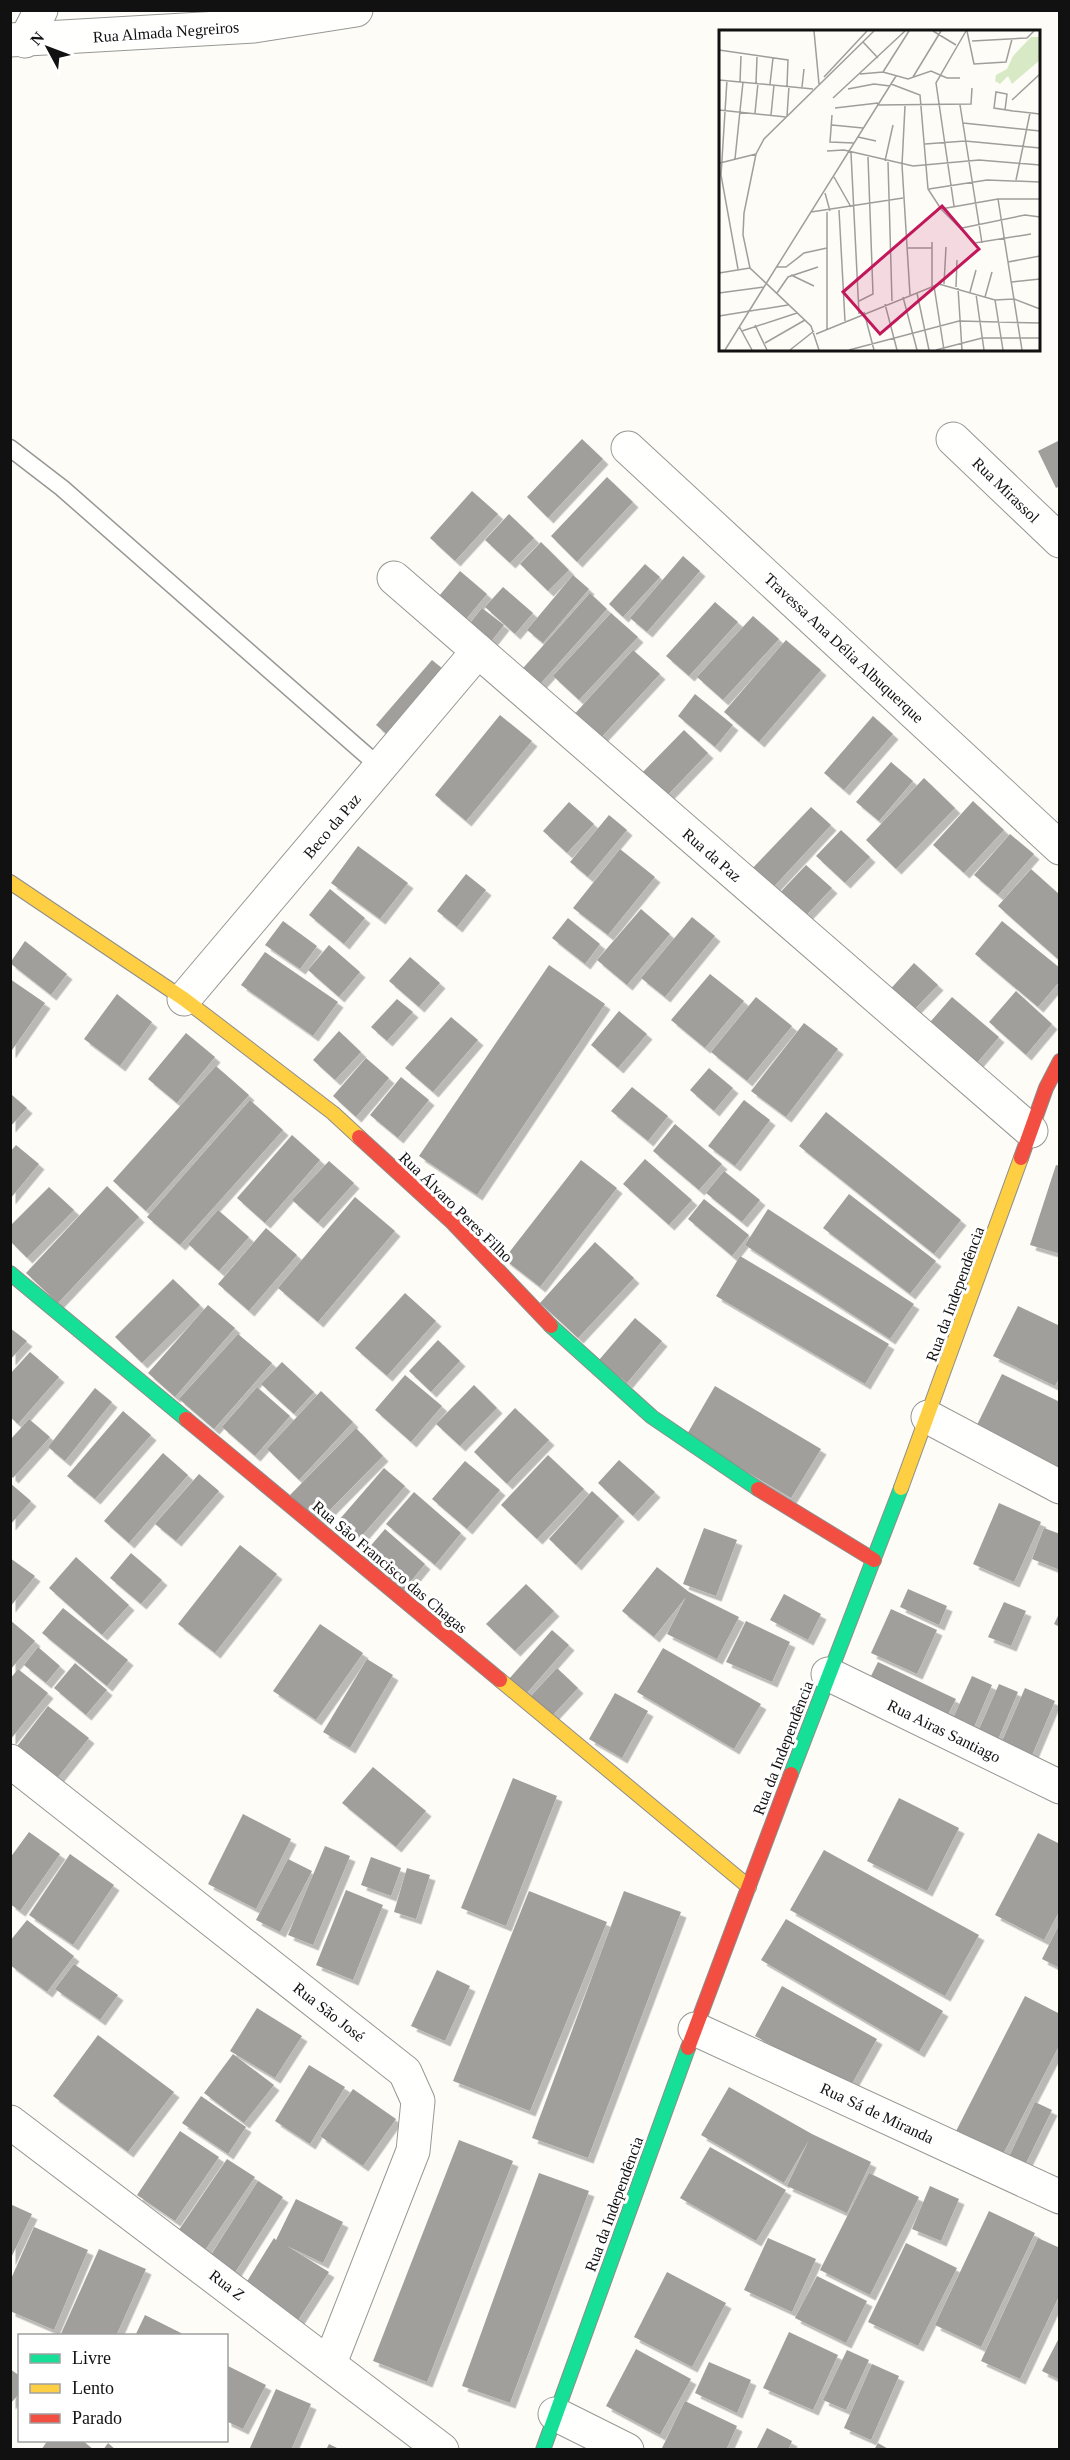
<svg xmlns="http://www.w3.org/2000/svg" width="1070" height="2460" font-family="'Times New Roman',serif">
	<style>
		.building { fill: #a19f9c; filter: url(#shadow) }
		.lines { fill: none; stroke-linecap: round; stroke-linejoin: round }
		.lane-casing { stroke: #979795; stroke-width: 19 }
		.street-casing { stroke: #979795; stroke-width: 35 }
		.fast-casing { stroke: #8e8d8b; stroke-width: 16 }
		.slow-casing { stroke: #8e8d8b; stroke-width: 16 }
		.jam-casing { stroke: #8e8d8b; stroke-width: 16 }
		.lane { stroke: #fffffe; stroke-width: 16 }
		.street { stroke: #fffffe; stroke-width: 33 }
		.fast { stroke: #16e098; stroke-width: 14 }
		.slow { stroke: #ffcf43; stroke-width: 14 }
		.jam { stroke: #f24e42; stroke-width: 14 }
		.labels { text-anchor: middle; dominant-baseline: central; stroke-width: 6; stroke-linejoin: round; paint-order: stroke }
		.street-label { font-size: 16px; fill: #111; stroke: #fff }
		.inset-road { fill: none; stroke: #9f9e9b; stroke-width: 1.5 }
		.view { fill: #c2185b; fill-opacity: 0.15; stroke: #c2185b; stroke-width: 3 }
		.inset-edge { fill: none; stroke: #111; stroke-width: 3 }
	</style>
	<defs>
		<filter id="shadow"><feDropShadow dx="5.5" dy="5.5" stdDeviation="0" flood-color="#0004"/></filter>
	</defs>
	<rect width="100%" height="100%" fill="#fdfcf7"/>
	<g class="building">
		<path d="M582,439L603,459L548,518L527,497Z"/>
		<path d="M1060,440V486L1056,488L1038,451Z"/>
		<path d="M607,477L633,502L577,562L551,536Z"/>
		<path d="M472,491L498,514L455,561L430,538Z"/>
		<path d="M509,514L534,538L510,563L485,540Z"/>
		<path d="M541,542L569,570L548,591L520,564Z"/>
		<path d="M683,556L700,571L647,632L630,618Z"/>
		<path d="M645,564L660,577L623,617L609,604Z"/>
		<path d="M460,571L487,594L462,624L434,602Z"/>
		<path d="M573,575L589,589L543,643L527,630Z"/>
		<path d="M503,587L533,613L515,634L485,607Z"/>
		<path d="M590,593L607,609L533,692L516,676Z"/>
		<path d="M715,602L738,622L689,676L666,656Z"/>
		<path d="M482,608L504,625L486,648L464,631Z"/>
		<path d="M611,613L638,637L579,700L553,676Z"/>
		<path d="M753,616L779,639L723,700L697,677Z"/>
		<path d="M786,640L821,670L759,742L724,712Z"/>
		<path d="M633,650L660,674L596,743L570,719Z"/>
		<path d="M432,660L453,677L397,743L376,725Z"/>
		<path d="M695,694L733,725L715,747L678,716Z"/>
		<path d="M500,715L532,741L466,821L435,795Z"/>
		<path d="M873,716L893,734L844,790L824,773Z"/>
		<path d="M684,730L708,753L660,803L636,779Z"/>
		<path d="M891,762L913,781L879,821L856,802Z"/>
		<path d="M924,778L955,808L896,869L866,840Z"/>
		<path d="M973,801L1004,830L964,873L933,845Z"/>
		<path d="M569,802L594,824L567,853L543,831Z"/>
		<path d="M811,807L831,825L768,893L747,874Z"/>
		<path d="M609,815L627,830L588,877L570,862Z"/>
		<path d="M841,830L870,857L845,883L816,856Z"/>
		<path d="M1010,834L1034,854L998,895L974,875Z"/>
		<path d="M358,846L408,883L380,919L331,883Z"/>
		<path d="M620,849L655,877L608,935L573,908Z"/>
		<path d="M806,865L832,888L798,924L773,900Z"/>
		<path d="M1031,869L1060,895V961L998,906Z"/>
		<path d="M466,874L486,890L457,927L437,911Z"/>
		<path d="M330,889L365,918L344,944L309,915Z"/>
		<path d="M641,909L670,934L627,985L597,960Z"/>
		<path d="M692,917L715,936L665,997L641,978Z"/>
		<path d="M568,918L600,944L585,964L552,938Z"/>
		<path d="M283,921L317,946L300,969L265,945Z"/>
		<path d="M1002,921L1060,968V981L1038,1007L975,954Z"/>
		<path d="M25,941L67,974L51,995L10,963Z"/>
		<path d="M329,945L360,972L339,997L308,970Z"/>
		<path d="M265,952L338,1002L313,1036L241,985Z"/>
		<path d="M410,957L440,983L419,1007L389,981Z"/>
		<path d="M914,963L938,985L908,1016L886,994Z"/>
		<path d="M549,965L605,1004L477,1195L419,1156Z"/>
		<path d="M710,974L744,1001L705,1048L671,1020Z"/>
		<path d="M10,979L45,1003L10,1053Z"/>
		<path d="M1016,991L1052,1024L1026,1055L989,1022Z"/>
		<path d="M117,994L152,1022L120,1066L84,1039Z"/>
		<path d="M756,997L792,1026L747,1081L711,1052Z"/>
		<path d="M952,997L999,1037L971,1070L924,1029Z"/>
		<path d="M397,999L413,1012L387,1041L371,1027Z"/>
		<path d="M619,1011L647,1034L618,1068L591,1045Z"/>
		<path d="M451,1017L478,1040L433,1092L405,1068Z"/>
		<path d="M804,1023L838,1049L786,1117L751,1091Z"/>
		<path d="M339,1031L361,1052L335,1080L313,1060Z"/>
		<path d="M186,1033L215,1057L177,1103L148,1079Z"/>
		<path d="M366,1058L389,1078L356,1117L333,1096Z"/>
		<path d="M216,1066L249,1095L146,1211L113,1181Z"/>
		<path d="M709,1068L733,1088L714,1111L690,1090Z"/>
		<path d="M401,1077L429,1100L398,1138L370,1115Z"/>
		<path d="M632,1087L668,1116L648,1141L611,1111Z"/>
		<path d="M12,1095L27,1108L10,1127V1096Z"/>
		<path d="M250,1100L283,1130L180,1245L147,1217Z"/>
		<path d="M744,1100L770,1120L735,1166L708,1146Z"/>
		<path d="M826,1112L961,1220L934,1254L799,1146Z"/>
		<path d="M675,1124L722,1164L699,1190L653,1151Z"/>
		<path d="M292,1135L320,1160L265,1223L237,1198Z"/>
		<path d="M16,1145L39,1164L10,1199V1152Z"/>
		<path d="M645,1159L692,1200L669,1225L623,1184Z"/>
		<path d="M581,1160L617,1188L540,1287L504,1259Z"/>
		<path d="M329,1161L354,1183L318,1223L292,1200Z"/>
		<path d="M1056,1165L1060,1166V1254L1030,1245Z"/>
		<path d="M724,1171L760,1200L742,1222L706,1193Z"/>
		<path d="M107,1186L139,1217L58,1303L26,1273Z"/>
		<path d="M49,1187L74,1210L27,1258L10,1241V1226Z"/>
		<path d="M849,1194L936,1261L910,1294L823,1228Z"/>
		<path d="M355,1197L395,1231L318,1322L278,1288Z"/>
		<path d="M704,1199L749,1235L732,1256L688,1219Z"/>
		<path d="M768,1209L914,1304L890,1339L745,1245Z"/>
		<path d="M218,1210L249,1237L219,1271L188,1244Z"/>
		<path d="M266,1228L297,1255L249,1311L218,1284Z"/>
		<path d="M595,1242L634,1278L578,1338L540,1303Z"/>
		<path d="M740,1256L889,1344L865,1384L716,1296Z"/>
		<path d="M173,1279L200,1305L142,1363L115,1337Z"/>
		<path d="M405,1293L436,1321L387,1376L355,1348Z"/>
		<path d="M208,1305L235,1328L175,1397L148,1373Z"/>
		<path d="M1018,1306L1060,1326V1377L1055,1386L993,1356Z"/>
		<path d="M635,1318L662,1341L627,1383L599,1360Z"/>
		<path d="M10,1328L27,1341L10,1360Z"/>
		<path d="M238,1334L272,1363L214,1429L179,1399Z"/>
		<path d="M438,1340L460,1361L431,1392L409,1371Z"/>
		<path d="M30,1352L59,1377L18,1424L10,1417V1374Z"/>
		<path d="M282,1362L314,1392L294,1414L261,1384Z"/>
		<path d="M1002,1374L1060,1402V1478L972,1435Z"/>
		<path d="M405,1375L442,1406L411,1442L375,1410Z"/>
		<path d="M474,1385L497,1408L460,1446L436,1424Z"/>
		<path d="M715,1386L821,1449L791,1498L686,1436Z"/>
		<path d="M257,1387L290,1416L255,1456L222,1427Z"/>
		<path d="M95,1388L112,1402L65,1461L48,1447Z"/>
		<path d="M321,1391L353,1422L299,1480L267,1449Z"/>
		<path d="M515,1408L549,1440L507,1484L474,1452Z"/>
		<path d="M123,1411L151,1435L95,1499L67,1476Z"/>
		<path d="M29,1419L50,1437L13,1478L10,1475V1440Z"/>
		<path d="M356,1428L383,1456L318,1522L290,1495Z"/>
		<path d="M163,1453L188,1475L129,1543L104,1521Z"/>
		<path d="M548,1455L584,1489L537,1539L501,1505Z"/>
		<path d="M619,1460L655,1492L633,1516L598,1483Z"/>
		<path d="M465,1461L500,1490L467,1529L432,1499Z"/>
		<path d="M384,1468L405,1486L360,1538L339,1520Z"/>
		<path d="M199,1474L219,1491L176,1541L155,1524Z"/>
		<path d="M10,1483L31,1501L10,1525Z"/>
		<path d="M592,1491L619,1516L576,1565L549,1539Z"/>
		<path d="M414,1492L461,1533L435,1565L386,1524Z"/>
		<path d="M999,1503L1041,1522L1014,1582L973,1564Z"/>
		<path d="M704,1528L737,1540L716,1596L683,1584Z"/>
		<path d="M1044,1528L1060,1534V1570L1032,1559Z"/>
		<path d="M385,1529L425,1564L402,1592L361,1557Z"/>
		<path d="M240,1545L277,1574L215,1653L178,1624Z"/>
		<path d="M131,1553L162,1580L141,1604L110,1578Z"/>
		<path d="M76,1557L129,1605L102,1635L49,1588Z"/>
		<path d="M10,1558L35,1576L10,1607Z"/>
		<path d="M657,1567L689,1592L739,1617L717,1659L667,1634L686,1597L654,1637L622,1611Z"/>
		<path d="M526,1584L554,1611L515,1651L486,1624Z"/>
		<path d="M908,1589L947,1606L939,1625L900,1607Z"/>
		<path d="M784,1594L821,1614L808,1640L770,1620Z"/>
		<path d="M1004,1602L1026,1611L1011,1646L988,1637Z"/>
		<path d="M63,1608L128,1660L107,1686L42,1633Z"/>
		<path d="M891,1609L937,1630L917,1674L871,1653Z"/>
		<path d="M1060,1612V1627L1054,1624Z"/>
		<path d="M10,1620L35,1641L10,1670Z"/>
		<path d="M746,1621L790,1642L772,1682L726,1662Z"/>
		<path d="M320,1624L363,1653L316,1720L273,1691Z"/>
		<path d="M552,1630L569,1645L526,1694L509,1679Z"/>
		<path d="M38,1647L60,1666L46,1683L24,1665Z"/>
		<path d="M663,1648L761,1704L734,1749L637,1692Z"/>
		<path d="M367,1659L393,1675L350,1748L323,1732Z"/>
		<path d="M878,1662L956,1699L942,1726L864,1690Z"/>
		<path d="M75,1663L107,1690L86,1715L54,1688Z"/>
		<path d="M557,1668L578,1688L552,1716L531,1696Z"/>
		<path d="M18,1669L48,1693L10,1740V1679Z"/>
		<path d="M972,1676L992,1685L971,1734L950,1725Z"/>
		<path d="M999,1684L1018,1692L997,1742L977,1734Z"/>
		<path d="M1025,1688L1055,1701L1030,1760L1000,1746Z"/>
		<path d="M615,1693L648,1711L622,1758L589,1739Z"/>
		<path d="M48,1706L89,1738L51,1786L11,1754Z"/>
		<path d="M373,1767L426,1811L396,1847L342,1803Z"/>
		<path d="M513,1778L557,1796L506,1926L461,1908Z"/>
		<path d="M899,1798L959,1828L927,1891L867,1861Z"/>
		<path d="M243,1814L291,1839L256,1909L208,1884Z"/>
		<path d="M29,1832L60,1854L20,1911L10,1904V1858Z"/>
		<path d="M1038,1833L1060,1844V1910L1044,1940L995,1915Z"/>
		<path d="M325,1846L350,1856L313,1945L288,1935Z"/>
		<path d="M824,1850L979,1935L945,1996L790,1910Z"/>
		<path d="M70,1854L114,1885L73,1945L29,1915Z"/>
		<path d="M371,1857L401,1868L391,1896L361,1885Z"/>
		<path d="M288,1859L312,1871L280,1932L256,1920Z"/>
		<path d="M407,1868L430,1875L416,1919L394,1912Z"/>
		<path d="M346,1890L383,1905L353,1980L316,1965Z"/>
		<path d="M529,1891L607,1922L530,2111L453,2081Z"/>
		<path d="M624,1891L681,1912L588,2158L532,2138Z"/>
		<path d="M786,1919L943,2011L919,2052L761,1960Z"/>
		<path d="M27,1920L74,1956L47,1992L10,1965V1941Z"/>
		<path d="M1060,1923V1968L1042,1959Z"/>
		<path d="M74,1964L118,1995L100,2020L55,1989Z"/>
		<path d="M437,1970L470,1986L445,2041L411,2026Z"/>
		<path d="M782,1986L877,2039L849,2089L755,2036Z"/>
		<path d="M1025,1996L1060,2014V2044L1001,2158L954,2135Z"/>
		<path d="M257,2008L302,2036L275,2078L230,2051Z"/>
		<path d="M98,2035L174,2092L128,2152L53,2096Z"/>
		<path d="M233,2054L274,2085L244,2123L204,2093Z"/>
		<path d="M309,2065L345,2087L310,2144L275,2121Z"/>
		<path d="M729,2087L812,2134L871,2162L847,2213L787,2186L809,2140L784,2183L701,2135Z"/>
		<path d="M353,2089L396,2119L363,2166L320,2136Z"/>
		<path d="M201,2096L246,2127L228,2154L182,2123Z"/>
		<path d="M1035,2102L1052,2110L1022,2171L1006,2163Z"/>
		<path d="M180,2131L219,2157L175,2221L137,2195Z"/>
		<path d="M459,2140L513,2161L427,2382L373,2361Z"/>
		<path d="M710,2147L786,2190L756,2241L680,2198Z"/>
		<path d="M227,2159L255,2177L199,2259L172,2240Z"/>
		<path d="M539,2173L589,2191L510,2403L462,2386Z"/>
		<path d="M869,2173L919,2197L870,2295L820,2270Z"/>
		<path d="M258,2181L283,2197L234,2274L209,2258Z"/>
		<path d="M930,2186L959,2199L941,2241L912,2229Z"/>
		<path d="M296,2199L343,2222L323,2263L287,2246L329,2272L295,2325L241,2291L274,2238L276,2240Z"/>
		<path d="M10,2204L32,2214L10,2260Z"/>
		<path d="M989,2211L1035,2233L981,2347L935,2325Z"/>
		<path d="M34,2227L88,2250L54,2330L10,2311V2281Z"/>
		<path d="M768,2238L816,2259L792,2312L744,2290Z"/>
		<path d="M1038,2238L1060,2248V2294L1020,2379L981,2361Z"/>
		<path d="M906,2243L957,2268L918,2346L868,2322Z"/>
		<path d="M99,2249L146,2269L116,2336H60Z"/>
		<path d="M667,2272L726,2303L692,2367L634,2337Z"/>
		<path d="M817,2276L867,2301L846,2343L795,2318Z"/>
		<path d="M145,2315L183,2334L182,2336H135Z"/>
		<path d="M789,2332L838,2355L813,2410L763,2388Z"/>
		<path d="M1060,2336V2380L1042,2371Z"/>
		<path d="M636,2349L691,2379L660,2435L606,2406Z"/>
		<path d="M847,2350L869,2360L846,2410L823,2400Z"/>
		<path d="M709,2362L751,2380L737,2413L695,2393Z"/>
		<path d="M872,2364L899,2376L871,2440L844,2428Z"/>
		<path d="M226,2365L266,2385L243,2429L226,2421Z"/>
		<path d="M10,2369L20,2376V2393L10,2404Z"/>
		<path d="M276,2389L311,2404L291,2450H249Z"/>
		<path d="M685,2401L737,2426L726,2450H661Z"/>
		<path d="M767,2428L792,2441L788,2450H756Z"/>
		<path d="M48,2440H82L94,2450H41Z"/>
		<path d="M108,2443L116,2450H103Z"/>
		<path d="M878,2443L890,2450H874Z"/>
		<path d="M329,2444L341,2450H326Z"/>
	</g>
	<g class="lines">
		<defs>
			<path id="lane" d="M10,448L62,488L381,768"/>
			<g id="street">
				<path d="M10,40L254,26L356,10"/>
				<path d="M25,41L41,10"/>
				<path d="M953,439L1060,541"/>
				<path d="M628,448L1060,848"/>
				<path d="M394,578L1031,1131"/>
				<path d="M184,999L478,651"/>
				<path d="M928,1417L1060,1487"/>
				<path d="M828,1674L1060,1787"/>
				<path d="M10,1761L405,2072L418,2101L413,2151L330,2363"/>
				<path d="M695,2029L1060,2197"/>
				<path d="M10,2122L442,2450"/>
				<path d="M555,2414L627,2450"/>
			</g>
			<g id="fast">
				<path d="M10,1273L186,1419"/>
				<path d="M551,1326L652,1417L758,1489"/>
				<path d="M791,1774L901,1488"/>
				<path d="M543,2450L688,2048"/>
			</g>
			<g id="slow">
				<path d="M10,882L184,999L333,1113L359,1137"/>
				<path d="M901,1488L1021,1158"/>
				<path d="M500,1680L749,1887"/>
			</g>
			<g id="jam">
				<path d="M359,1137L451,1221L551,1326"/>
				<path d="M1021,1158L1046,1088L1060,1061"/>
				<path d="M186,1419L500,1680"/>
				<path d="M758,1489L874,1560"/>
				<path d="M688,2048L791,1774"/>
			</g>
		</defs>
		<use href="#lane" class="lane-casing"/>
		<use href="#street" class="street-casing"/>
		<use href="#fast" class="fast-casing"/>
		<use href="#slow" class="slow-casing"/>
		<use href="#jam" class="jam-casing"/>
		<use href="#lane" class="lane"/>
		<use href="#street" class="street"/>
		<use href="#fast" class="fast"/>
		<use href="#slow" class="slow"/>
		<use href="#jam" class="jam"/>
	</g>
	<g class="labels">
		<g class="street-label">
			<text transform="translate(166 32) rotate(-4)">Rua Almada Negreiros</text>
			<text transform="translate(1006 490) rotate(44)">Rua Mirassol</text>
			<text transform="translate(844 648) rotate(43)">Travessa Ana Délia Albuquerque</text>
			<text transform="translate(332 826) rotate(-50)">Beco da Paz</text>
			<text transform="translate(712 855) rotate(41)">Rua da Paz</text>
			<text transform="translate(456 1207) rotate(44)">Rua Álvaro Peres Filho</text>
			<text transform="translate(955 1294) rotate(-70)">Rua da Independência</text>
			<text transform="translate(390 1567) rotate(40)">Rua São Francisco das Chagas</text>
			<text transform="translate(944 1731) rotate(26)">Rua Airas Santiago</text>
			<text transform="translate(783 1748) rotate(-69)">Rua da Independência</text>
			<text transform="translate(329 2012) rotate(38)">Rua São José</text>
			<text transform="translate(877 2113) rotate(25)">Rua Sá de Miranda</text>
			<text transform="translate(614 2204) rotate(-70)">Rua da Independência</text>
			<text transform="translate(227 2285) rotate(37)">Rua Z</text>
		</g>
	</g>
	<g transform="translate(719 30)">
		<rect width="321" height="321" fill="#fdfcf7"/>
		<path d="M312,7H321V30L293,54L289,46L281,54L276,51L277,45L288,39L294,26Z" fill="#d8eac5"/>
		<path class="inset-road" d="M95,1L100,54M214,1L237,15M248,1L255,34L287,32L293,9M253,11L308,8L315,1M144,12L159,28M0,20L69,30L68,56M164,42L190,1M141,44L164,42L189,49L212,41L228,48H241M105,47L148,1M194,47L222,1M0,50L94,59M8,50L2,145L19,239M21,52L22,26M37,53L38,27M51,54L54,28M172,54L201,65L209,159L222,179L256,213L312,204M83,57L85,39M129,59L155,54L171,56M114,68L186,1M293,70L321,44M158,75L252,74L253,58M241,75L263,213M186,76L183,135L191,265M116,78L159,73M0,80L67,87M286,80L288,64L277,62L275,78L294,81L321,84M36,83L39,53M52,85L55,55M113,85L111,112L135,113M68,86L70,56M244,93L321,101M113,95L144,98M139,107L157,111M206,114L246,111L321,118M108,121L125,120L194,136L260,130L321,135M132,123L140,284M16,129L24,52M166,131L174,95M169,132L173,271M1,133L37,124M115,147L132,177M297,150L311,83M210,159L268,150L321,152M106,163L111,181M279,169L303,320M235,176L217,53L247,1M222,179L279,169H321M120,180L126,291M92,182L184,168M108,182V300M243,198L306,185L321,187M213,212V257M189,218H213M289,232L321,226M57,237H67L85,223L108,218M0,243L31,238M72,245L95,256M293,252L321,249M225,254L227,217M215,256L225,320M237,257L238,230M239,258L243,320M251,262L257,240M0,263L45,257L177,46M58,263L69,247L99,237M198,263L210,320M257,264L265,320M184,267L198,320M266,267L273,242M295,269L321,279M276,270L284,320M140,271L154,264L149,127M166,274L178,320M145,282L155,320M0,286L69,275M36,295L48,320M20,296L33,320M23,301L78,283M97,304L220,254L276,270L295,269M46,313L86,290M6,320L45,257M71,320L95,301M100,320L92,296L31,238L24,205L25,183L37,124L45,109L155,1M130,320L240,291L321,293M217,320L263,308H321"/>
		<path class="view" d="M223,176L260,219L161,304L124,262Z"/>
		<rect width="321" height="321" class="inset-edge"/>
	</g>
	<rect width="1070" height="2460" fill="none" stroke="#111111" stroke-width="24"/>
	<rect x="18" y="2334" width="210" height="108" fill="#ffffff" stroke="#a0a0a0" stroke-width="1.5"/>
	<rect x="30" y="2354" width="30" height="9" fill="#16e098" stroke="#a0a0a0" stroke-width="1.5"/>
	<text x="72" y="2364" font-size="18" fill="#111111">Livre</text>
	<rect x="30" y="2384" width="30" height="9" fill="#ffcf43" stroke="#a0a0a0" stroke-width="1.5"/>
	<text x="72" y="2394" font-size="18" fill="#111111">Lento</text>
	<rect x="30" y="2414" width="30" height="9" fill="#f24e42" stroke="#a0a0a0" stroke-width="1.5"/>
	<text x="72" y="2424" font-size="18" fill="#111111">Parado</text>
	<g transform="translate(48 48) rotate(311)" stroke="#ffffff" stroke-width="4.5" paint-order="stroke">
	<path d="M0-4.5L10 22L0 15L-10 22Z" fill="#111111"/>
	<text y="-9" font-size="16" font-weight="bold" text-anchor="middle" fill="#111111">N</text>
	</g>
</svg>
